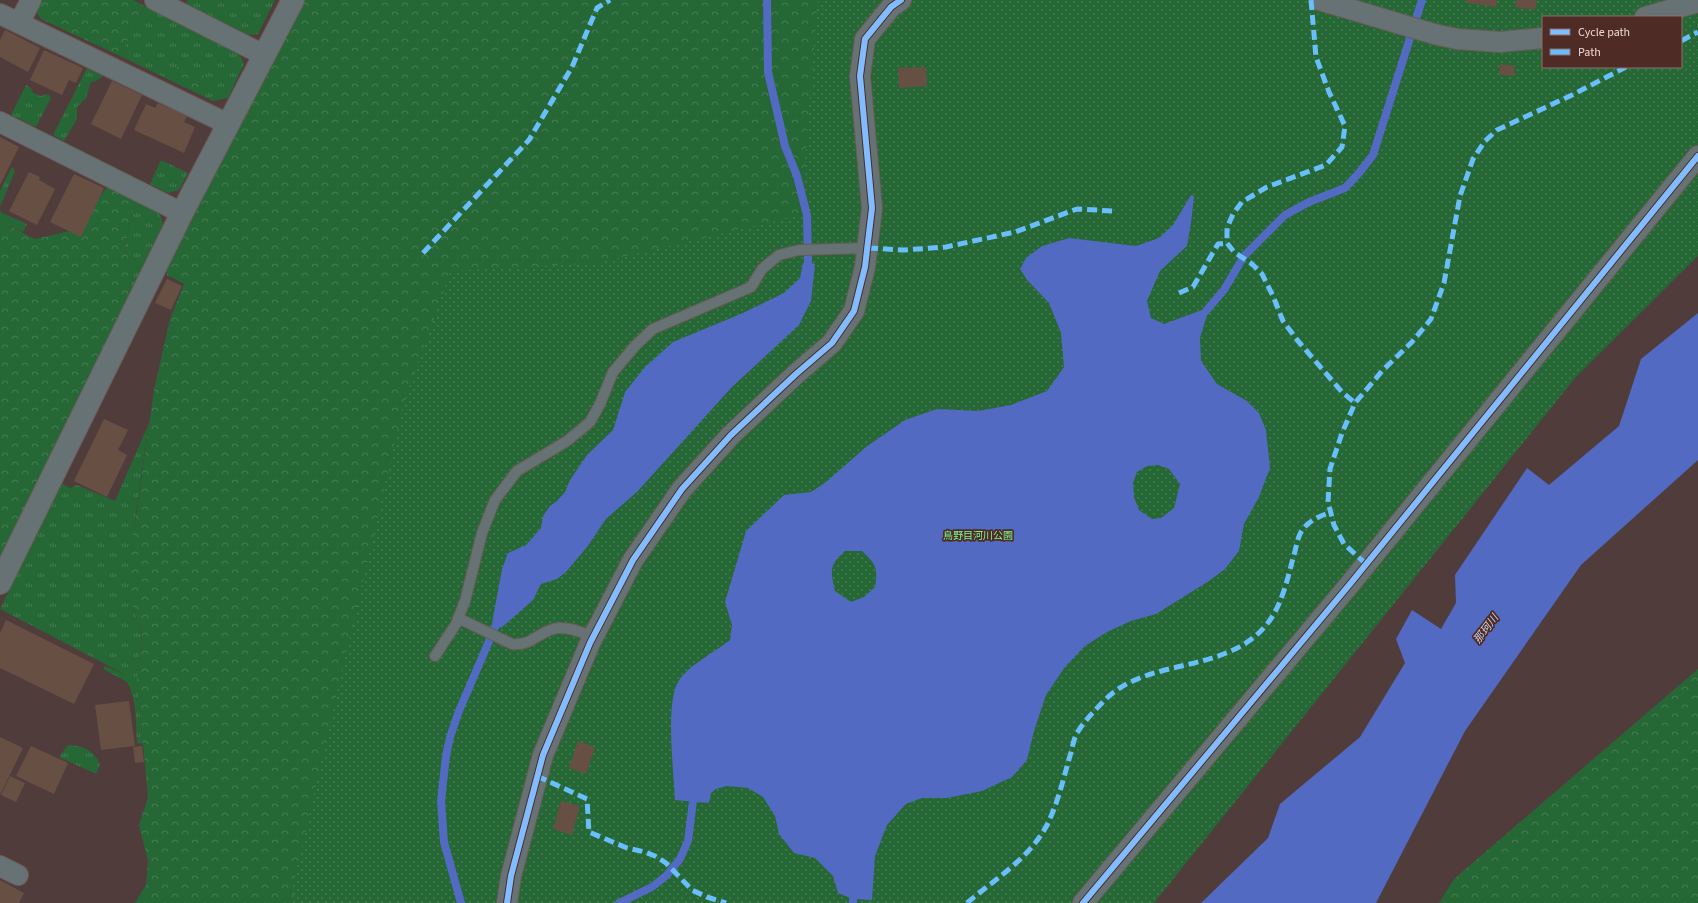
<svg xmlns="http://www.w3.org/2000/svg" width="1698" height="903" font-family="'Source Sans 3','Noto Sans JP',sans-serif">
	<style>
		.grass { fill: url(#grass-tufts) }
		.forest { fill: url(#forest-crowns) }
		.park { fill: url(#park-dots); fill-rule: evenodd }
		.water { fill: #526ac2; fill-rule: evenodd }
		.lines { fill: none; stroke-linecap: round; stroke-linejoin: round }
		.stream { stroke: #526ac2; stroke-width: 8 }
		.building { fill: #674f44 }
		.service-casing { stroke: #6b5957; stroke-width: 12 }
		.minor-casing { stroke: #6b5957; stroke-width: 22 }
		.tertiary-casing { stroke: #6b5957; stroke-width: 24 }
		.service { stroke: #667274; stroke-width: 10 }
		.minor { stroke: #667274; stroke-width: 20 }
		.tertiary { stroke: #667274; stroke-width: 22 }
		.quiet { stroke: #69befc; stroke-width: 5; stroke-dasharray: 10 5; stroke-linecap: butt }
		.cycleway-casing { stroke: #4f2b26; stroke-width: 8 }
		.cycleway { stroke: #80bcff; stroke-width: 6 }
		.labels { text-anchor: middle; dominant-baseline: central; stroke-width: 3.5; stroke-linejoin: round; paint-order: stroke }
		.park-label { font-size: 10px; fill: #78fb93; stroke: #4f2b26 }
		.water-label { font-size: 11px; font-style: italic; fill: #c6d0e9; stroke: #4f2b26 }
	</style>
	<defs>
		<pattern id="grass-tufts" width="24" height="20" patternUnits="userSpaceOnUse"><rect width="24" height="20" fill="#266736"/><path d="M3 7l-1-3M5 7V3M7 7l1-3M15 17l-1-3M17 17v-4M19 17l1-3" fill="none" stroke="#467c52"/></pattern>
		<pattern id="forest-crowns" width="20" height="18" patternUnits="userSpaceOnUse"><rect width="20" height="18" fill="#266736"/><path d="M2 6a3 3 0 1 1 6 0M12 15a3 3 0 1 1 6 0" fill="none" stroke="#467c52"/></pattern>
		<pattern id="park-dots" width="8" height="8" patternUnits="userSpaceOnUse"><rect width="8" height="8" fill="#266736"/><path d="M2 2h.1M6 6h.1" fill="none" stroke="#467c52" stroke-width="1.8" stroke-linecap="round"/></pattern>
	</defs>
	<rect width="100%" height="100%" fill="#503c3a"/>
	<g class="grass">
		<path d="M188,0H275L258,34L249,35L186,4Z"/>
		<path d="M145,6L238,51L244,64L228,98L213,101L120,56Z"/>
		<path d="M87,68L103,76L96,81L91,82L86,98L77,107V119L64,141L53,135Z"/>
		<path d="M26,85L31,88L33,93L40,96L48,94L51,98L36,127L11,115Z"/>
		<path d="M161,160L188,173L179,190L168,193L150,184Z"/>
		<path d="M12,167L15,171L0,207V191Z"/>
		<path d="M135,200L159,212L163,224L135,285L125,246Z"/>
		<path d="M0,210L2,213L27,224L23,232L0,221Z"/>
		<path d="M149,423L135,520L133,608L142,634L137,681L143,744L137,743C136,725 137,699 127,682L103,669L105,666L126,675L0,609L61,483L70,488L77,485L115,501Z"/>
		<path d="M68,745C84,746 93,750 100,764L96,774L59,757Z"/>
	</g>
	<g class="forest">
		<path d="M40,0H133L145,6L120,56L41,19L35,9Z"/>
		<path d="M302,0H834L815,208L309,903H135L146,885L148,861L139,825L148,797L137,681L142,634L133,608L129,565L154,390L170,319L184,284L167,275V266Z"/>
		<path d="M179,66L205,76L206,83L204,89L197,92L169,78C169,71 173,68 179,66Z"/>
		<path d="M106,188H111L135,200L125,246L135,285L0,562V221L35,239L78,229Z"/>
		<path d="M1698,669V903H1439L1454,879Z"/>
	</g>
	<path class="park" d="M819,0H1698V256L1575,378L1154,903H293V886L404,402L451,271L598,263L801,215L817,6ZM1543,17H1681V67H1543Z"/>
	<g class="water">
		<path d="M1191,195L1194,196L1191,223L1187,246L1160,271L1147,301L1151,318L1164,324L1202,310L1206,311L1207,315L1200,338L1201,361L1217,384L1247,401L1259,413L1266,430L1270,468L1259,497L1244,524L1239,551L1225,569L1209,581L1156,614L1131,621L1107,632L1085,646L1065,667L1046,695L1034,731L1027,760L1012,777L982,791L947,798H922L906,804L887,825L875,856L872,900L853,899L838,893L833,876L815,858L794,853L779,834L775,816L763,797L748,788L727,786L716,789L711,793L709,803L675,800C674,774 665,704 678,682C687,666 715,652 730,640L732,625L725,602L746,531L784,495L811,492L826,482L866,447L905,420L937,409L978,411L1011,405L1047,391L1064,367L1061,333L1049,303L1027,280L1020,269L1026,258L1042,246L1069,238L1136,246L1159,238L1173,225ZM1158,465L1169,469L1180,484L1174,508L1161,518L1152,519L1139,510L1134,497L1133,483L1137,472L1147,466ZM845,551H862C876,564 878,568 875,587L864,597L851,602L835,591C831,571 828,566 845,551Z"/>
		<path d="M808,262L815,264L811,301L799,325L732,387L637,492L606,519L587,547L566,572L557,579L541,584L533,600L501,628L492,623L502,569L508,553L526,545L541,528L543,516L550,506L557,501L565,492L570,480L587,455L613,430L625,392L645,367L673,342L743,313L784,293L800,278L803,263Z"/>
		<path d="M1698,313V460L1581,565L1465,731L1376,903H1201L1268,838L1280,804L1360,737L1405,663L1396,639L1412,610L1441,629L1456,603L1455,575L1527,468L1549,485L1619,426L1641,359Z"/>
	</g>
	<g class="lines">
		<g class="stream">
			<path d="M767,0L768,72L785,146L797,176L807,215L808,262"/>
			<path d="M1206,311L1224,290L1244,256L1285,215L1309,202L1345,188L1359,173L1373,155L1422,0"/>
			<path d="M461,903L444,842L441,801L446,756L450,737L459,711L496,625"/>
			<path d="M619,903L652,887L667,875L680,859L688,841L693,801"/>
			<path d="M853,903V899"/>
		</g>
	</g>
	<g class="building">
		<path d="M1466,0H1497L1496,7L1466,3Z"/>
		<path d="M1516,0H1537L1535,10L1515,7Z"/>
		<path d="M5,30L40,48L28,72L0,57V40Z"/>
		<path d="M44,50L83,68L76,83L69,80L62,95L30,80Z"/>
		<path d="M1500,64L1515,66L1514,76L1499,75Z"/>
		<path d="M926,67L927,86L899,88L898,68Z"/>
		<path d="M112,81L142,95L121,139L91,124Z"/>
		<path d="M158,103L187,116L184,122L195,127L184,153L134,130L146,104L155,108Z"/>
		<path d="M0,137L19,147L0,185Z"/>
		<path d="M29,172L40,177L39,180L55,189L37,225L9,211Z"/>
		<path d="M74,174L104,188L81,237L50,222Z"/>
		<path d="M167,279L182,286L171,310L155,303Z"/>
		<path d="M104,419L128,430L118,450L127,455L107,497L74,481Z"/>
		<path d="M6,620L94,664L74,704L0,668V633Z"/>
		<path d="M129,701L135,746L101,750L95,705Z"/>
		<path d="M0,737L23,748L0,795Z"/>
		<path d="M578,741L595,747L586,774L569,768Z"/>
		<path d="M31,746L68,763L54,794L16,776Z"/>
		<path d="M142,746L144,762L135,763L133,747Z"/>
		<path d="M10,776L25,783L16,802L1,795Z"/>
		<path d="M561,801L580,806L572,835L553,829Z"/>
		<path d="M0,880L24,893L19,903H0Z"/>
	</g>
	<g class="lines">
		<defs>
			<g id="service">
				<path d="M458,618L512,644C531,647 541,629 559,628C571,627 583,633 593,637"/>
				<path d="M435,656L456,624L465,601L482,533L495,500L517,471L567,441L590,422L600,404L613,372L635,346L653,329L751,287L762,269L779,255L799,250L868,248"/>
			</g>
			<g id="minor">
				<path d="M155,0L264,55"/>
				<path d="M1319,0L1434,34L1457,39L1500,42L1543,38"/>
				<path d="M0,14L228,124"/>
				<path d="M1645,17L1698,2"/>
				<path d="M19,23L31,0"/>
				<path d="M0,122L182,213"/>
				<path d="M0,866L18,875"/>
				<path d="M507,903L511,876L543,755L590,643L633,560L682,489L731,435L796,374L832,343L854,311L865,267L872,208L860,76L865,39L891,7L901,0"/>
				<path d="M1083,903L1350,584L1698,156"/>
			</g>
			<path id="tertiary" d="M0,583L182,213L293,0"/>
		</defs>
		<use href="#service" class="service-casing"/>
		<use href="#minor" class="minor-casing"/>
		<use href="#tertiary" class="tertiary-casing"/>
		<use href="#service" class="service"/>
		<use href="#minor" class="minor"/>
		<use href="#tertiary" class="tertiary"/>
		<g class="quiet">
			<path d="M1311,0L1316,57L1329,92L1345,126L1342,147L1326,165L1267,187L1242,202L1233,214L1227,228V243L1234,252L1252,264L1262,274L1273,296L1283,321L1298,341L1342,392L1355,403"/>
			<path d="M1681,41L1698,32"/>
			<path d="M868,248L904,250L946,247L1015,232L1077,209L1113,211"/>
			<path d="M423,253L529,140L572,67L597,8L610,0"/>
			<path d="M1179,293L1193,287L1218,244L1227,243"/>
			<path d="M1366,564L1344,544L1334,525L1328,502L1330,469L1342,433L1355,403L1383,370L1412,342L1431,319L1444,283L1460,196L1473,159L1485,141L1497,130L1572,95L1626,67"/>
			<path d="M537,776L587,799L589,832L627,848L645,852L655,856L666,863L692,890L707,897L726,903"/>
			<path d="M967,903C995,879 1029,859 1047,825C1057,805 1063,781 1069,759C1072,751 1073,740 1077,733C1085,720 1096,709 1107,698C1151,656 1231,675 1270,620C1282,603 1288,578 1293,558C1296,550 1297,536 1303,529C1310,520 1320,516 1331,512"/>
		</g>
		<defs>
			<g id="cycleway">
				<path d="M507,903L511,876L543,755L590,643L633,560L682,489L731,435L796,374L832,343L854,311L865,267L872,208L860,76L865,39L891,7L901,0"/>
				<path d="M1083,903L1350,584L1698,156"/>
			</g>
		</defs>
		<use href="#cycleway" class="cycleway-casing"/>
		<use href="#cycleway" class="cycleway"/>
	</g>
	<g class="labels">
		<g class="park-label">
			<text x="978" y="536">鳥野目河川公園</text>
		</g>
		<g class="water-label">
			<text transform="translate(1486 629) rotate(-53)">那珂川</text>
		</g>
	</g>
	<rect x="1542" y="16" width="140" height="52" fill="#4f2b26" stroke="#8f6f6b"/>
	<rect x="1550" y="29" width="20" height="6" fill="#80bcff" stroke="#8f6f6b"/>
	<text x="1578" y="36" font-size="12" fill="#eed6d2">Cycle path</text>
	<rect x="1550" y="49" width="20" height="6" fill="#69befc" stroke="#8f6f6b"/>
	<text x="1578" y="56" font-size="12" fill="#eed6d2">Path</text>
</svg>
